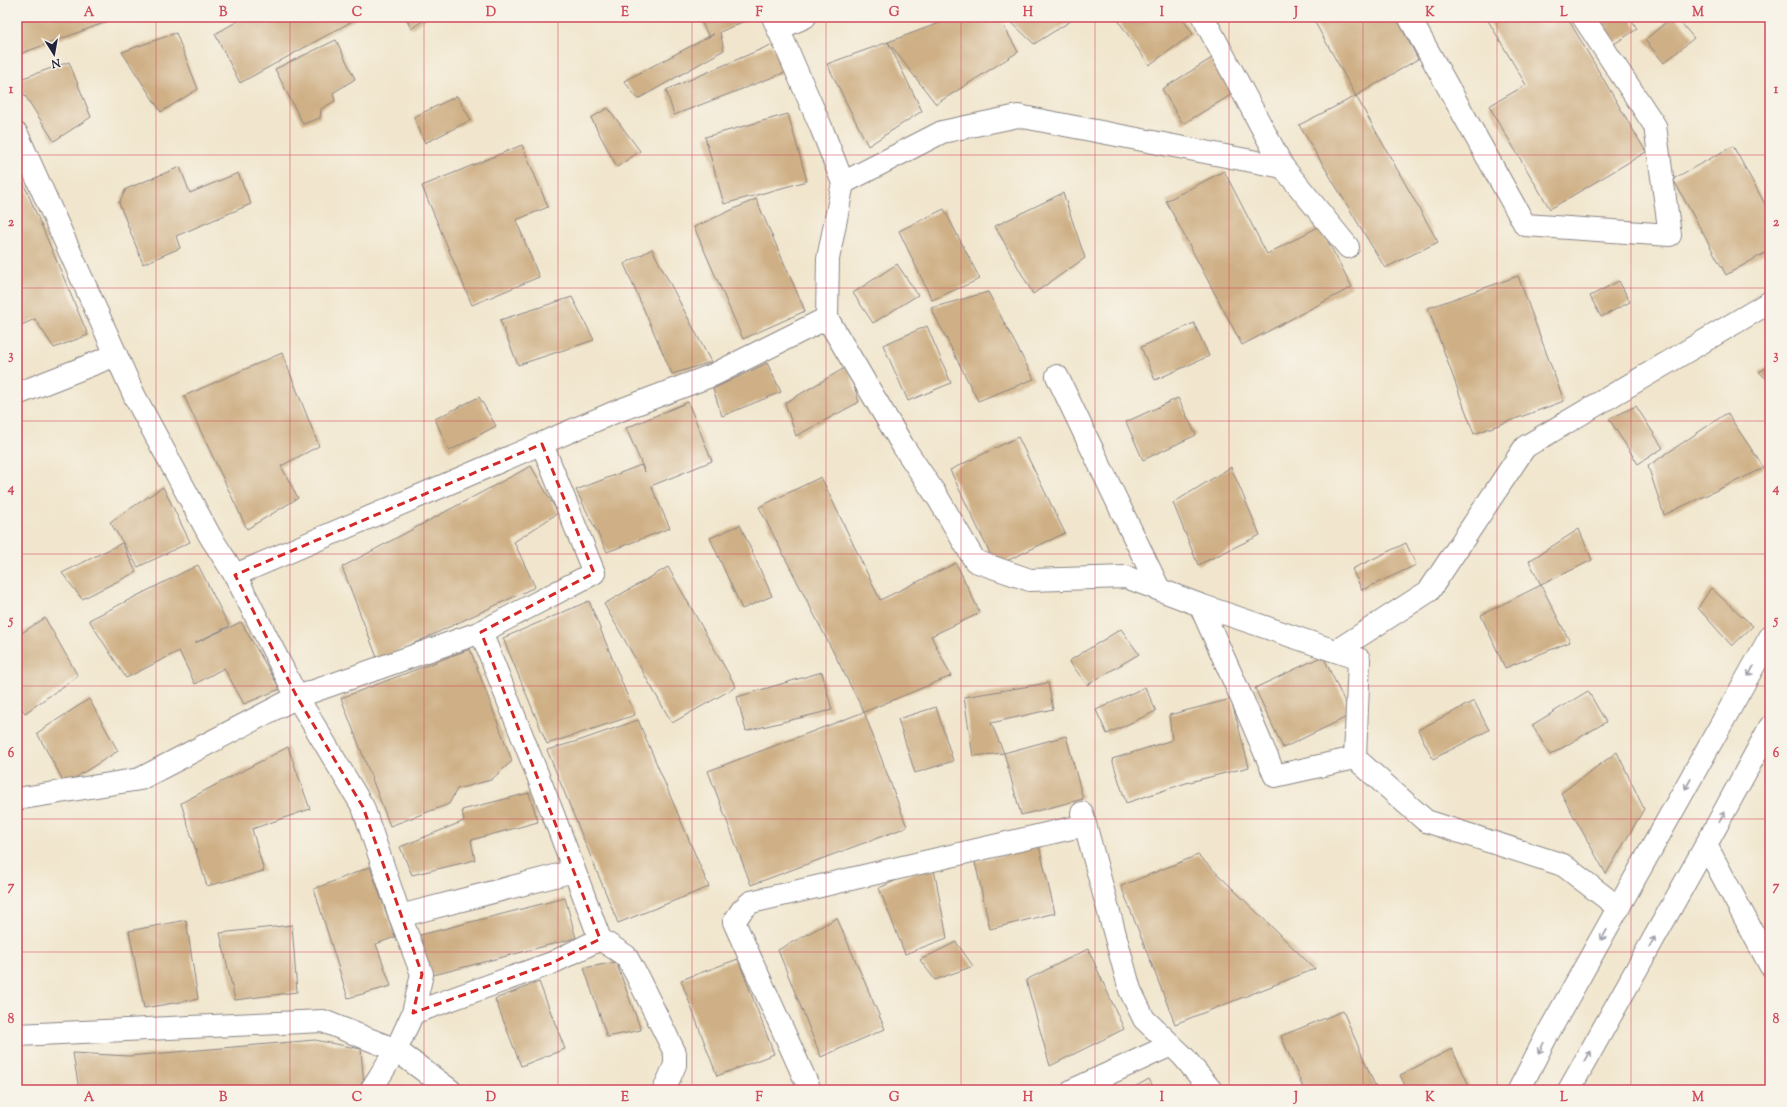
<svg xmlns="http://www.w3.org/2000/svg" width="1787" height="1107" font-family="'Sorts Mill Goudy',serif">
	<style>
		.building { fill: #cfb086 }
		.lines { fill: none; stroke-linecap: round; stroke-linejoin: round }
		.minor-casing { stroke: #8a8484; stroke-width: 24 }
		.major-casing { stroke: #8a8484; stroke-width: 24 }
		.minor { stroke: #fff; stroke-width: 22 }
		.major { stroke: #fff; stroke-width: 22 }
		.oneway { stroke: #9c9ca7 }
		.marked { fill: none; stroke: #d62828; stroke-width: 3; stroke-dasharray: 8 5; stroke-linejoin: round }
		.grid { fill: none; stroke: #d1495b; stroke-width: 1; stroke-opacity: 0.55 }
		.neatline { fill: none; stroke: #d1495b; stroke-width: 1.5 }
		.grid-label { font-size: 13px; text-anchor: middle; font-weight: bold; fill: #d1495b }
	</style>
	<rect width="100%" height="100%" fill="#f7f3e8"/>
	<filter id="ink" filterUnits="userSpaceOnUse"><feTurbulence type="fractalNoise" baseFrequency=".025" numOctaves="2"/><feDisplacementMap in="SourceGraphic" scale="8" xChannelSelector="R" yChannelSelector="G"/><feConvolveMatrix kernelMatrix="1 2 1 2 8 2 1 2 1" color-interpolation-filters="sRGB"/></filter>
	<filter id="wash" filterUnits="userSpaceOnUse"><feTurbulence type="fractalNoise" baseFrequency=".012" numOctaves="4" result="noise"/><feDisplacementMap in="SourceGraphic" scale="16" xChannelSelector="R" yChannelSelector="G"/><feGaussianBlur stdDeviation="0.9" result="paint"/><feColorMatrix in="noise" values="0 0 0 0 0 0 0 0 0 0 0 0 0 0 0 0 0 1.4 0 .05"/><feComposite in="paint" operator="in"/></filter>
	<g filter="url(#wash)">
		<rect width="100%" height="100%" fill="#f1e6cd"/>
		<g id="blocks">
			<g class="building">
				<path d="M17,17H120L17,55Z"/>
				<path d="M245,17H360L240,83L215,34Z"/>
				<path d="M406,17H428L411,29Z"/>
				<path d="M699,17H753L720,32L724,50L638,99L624,81L714,34L709,37Z"/>
				<path d="M956,17H999L1018,52L936,104L888,42Z"/>
				<path d="M1006,17H1077L1034,44Z"/>
				<path d="M1126,17H1181L1193,34L1149,65L1119,22Z"/>
				<path d="M1312,17H1396L1418,59L1356,96Z"/>
				<path d="M1486,17H1567L1646,152L1550,209L1489,106L1526,85Z"/>
				<path d="M1591,17H1630L1637,29L1611,46Z"/>
				<path d="M1672,17H1676L1694,38L1664,63L1645,40Z"/>
				<path d="M176,33L198,89L161,112L122,52Z"/>
				<path d="M336,40L355,79L333,93L335,101L321,109L320,118L303,124L275,69Z"/>
				<path d="M888,42L922,111L868,146L827,64Z"/>
				<path d="M771,45L789,71L674,115L666,90Z"/>
				<path d="M1212,58L1234,93L1183,124L1162,89Z"/>
				<path d="M69,62L91,117L54,141L17,83V80Z"/>
				<path d="M457,96L471,120L425,143L414,117Z"/>
				<path d="M1356,96L1438,242L1385,268L1299,125Z"/>
				<path d="M608,108L640,151L617,167L591,118Z"/>
				<path d="M788,114L807,181L724,204L705,137Z"/>
				<path d="M522,145L548,207L516,220L539,277L472,305L422,186Z"/>
				<path d="M1733,146L1770,213V250L1726,275L1673,179Z"/>
				<path d="M180,167L190,193L238,173L251,204L176,236L180,248L143,264L119,203L126,189Z"/>
				<path d="M17,168L88,335L54,348L35,319L17,327Z"/>
				<path d="M1224,171L1267,254L1320,226L1352,287L1242,345L1166,201Z"/>
				<path d="M1063,193L1085,258L1033,294L995,226Z"/>
				<path d="M756,199L805,311L743,339L694,227Z"/>
				<path d="M944,209L980,279L932,300L899,231Z"/>
				<path d="M652,249L711,362L672,374L624,264Z"/>
				<path d="M897,264L918,295L873,323L853,293Z"/>
				<path d="M1518,276L1564,401L1474,434L1428,308Z"/>
				<path d="M1619,281L1630,302L1601,317L1590,296Z"/>
				<path d="M988,292L1034,379L978,401L931,308Z"/>
				<path d="M572,297L594,340L518,365L500,320Z"/>
				<path d="M1194,323L1209,356L1155,380L1141,347Z"/>
				<path d="M927,326L951,383L908,401L883,345Z"/>
				<path d="M282,353L319,446L281,466L298,498L247,529L184,396Z"/>
				<path d="M767,363L781,392L722,416L713,389Z"/>
				<path d="M848,366L859,402L796,436L785,403Z"/>
				<path d="M1770,366V382L1759,372Z"/>
				<path d="M479,397L496,426L449,451L435,419Z"/>
				<path d="M1178,398L1196,435L1143,460L1126,422Z"/>
				<path d="M688,402L712,461L651,486L670,528L607,552L576,490L641,465L645,472L626,428Z"/>
				<path d="M1636,406L1663,448L1638,464L1609,419Z"/>
				<path d="M1727,413L1764,468L1664,515L1648,466Z"/>
				<path d="M1018,437L1065,533L996,566L950,470Z"/>
				<path d="M531,466L558,513L514,542L535,587L378,660L342,567Z"/>
				<path d="M1231,467L1260,535L1198,565L1173,503Z"/>
				<path d="M821,477L880,600L956,563L980,613L931,636L951,676L864,712L759,507Z"/>
				<path d="M163,487L190,542L138,567L110,522Z"/>
				<path d="M740,525L772,596L742,609L710,538Z"/>
				<path d="M1579,529L1592,560L1541,585L1529,561Z"/>
				<path d="M122,543L136,572L82,599L62,573Z"/>
				<path d="M1406,543L1416,565L1362,590L1352,569Z"/>
				<path d="M198,565L229,626L195,643L241,622L280,689L244,704L224,668L195,684L179,651L126,678L89,620Z"/>
				<path d="M668,567L736,687L672,723L604,604Z"/>
				<path d="M1541,585L1570,642L1505,668L1481,615Z"/>
				<path d="M1711,588L1753,626L1732,646L1698,608Z"/>
				<path d="M589,601L635,715L547,744L503,638Z"/>
				<path d="M45,618L78,676L25,713L17,701V636Z"/>
				<path d="M1121,629L1139,654L1087,685L1069,661Z"/>
				<path d="M470,649L512,761L491,780L457,789L449,804L390,826L341,698Z"/>
				<path d="M1323,656L1351,715L1283,748L1255,688Z"/>
				<path d="M822,672L832,710L746,731L737,697Z"/>
				<path d="M1048,683L1053,709L991,723L1004,753L973,756L964,697Z"/>
				<path d="M1145,687L1156,711L1107,734L1096,710Z"/>
				<path d="M1588,691L1606,722L1550,755L1532,725Z"/>
				<path d="M89,699L118,751L65,784L37,733Z"/>
				<path d="M1231,699L1249,767L1186,783L1126,803L1112,759L1172,740L1169,715Z"/>
				<path d="M1474,701L1489,730L1433,759L1418,730Z"/>
				<path d="M936,707L953,761L915,773L898,719Z"/>
				<path d="M864,712L907,827L751,885L708,771Z"/>
				<path d="M638,720L709,887L618,923L547,750L581,740Z"/>
				<path d="M1066,736L1083,799L1021,815L1004,753Z"/>
				<path d="M288,747L310,809L252,829L264,871L207,886L181,803Z"/>
				<path d="M1617,752L1644,809L1606,874L1561,793Z"/>
				<path d="M529,793L538,822L471,840L475,860L412,875L400,847L464,821L462,810Z"/>
				<path d="M1039,846L1055,913L990,929L975,862Z"/>
				<path d="M1198,855L1315,969L1175,1024L1121,886Z"/>
				<path d="M933,864L947,938L905,954L879,888Z"/>
				<path d="M370,867L395,937L376,944L391,986L348,998L314,889Z"/>
				<path d="M565,898L576,938L430,976L420,935Z"/>
				<path d="M837,918L885,1029L821,1057L778,950Z"/>
				<path d="M186,920L198,999L144,1008L129,931Z"/>
				<path d="M292,925L297,992L235,1000L220,933Z"/>
				<path d="M956,942L973,966L935,980L920,960Z"/>
				<path d="M1088,949L1124,1029L1050,1066L1026,980Z"/>
				<path d="M738,959L774,1054L717,1076L681,980Z"/>
				<path d="M616,962L641,1030L607,1037L584,968Z"/>
				<path d="M539,982L565,1049L521,1066L495,999Z"/>
				<path d="M1343,1011L1377,1090H1304L1281,1036Z"/>
				<path d="M315,1040L361,1049L364,1087L356,1090H79L73,1053L129,1056Z"/>
				<path d="M1452,1049L1471,1090H1407L1400,1075Z"/>
				<path d="M1149,1079L1155,1090H1129Z"/>
			</g>
		</g>
	</g>
	<g filter="url(#ink)">
		<use href="#blocks" fill-opacity="0" stroke="#8a8484" stroke-width="1"/>
		<g class="lines">
			<defs>
				<g id="minor">
					<path d="M1203,17L1283,167L1348,247"/>
					<path d="M1409,17L1525,225L1670,235L1655,126L1583,17"/>
					<path d="M778,29L805,17"/>
					<path d="M17,134L135,397L210,536L235,575L297,697L363,807L400,916L422,974L413,1013L396,1050L371,1090"/>
					<path d="M843,183L942,132L1018,116L1283,167"/>
					<path d="M827,318L903,446L938,498L975,561L1030,580L1126,577L1200,605L1243,701L1275,776L1355,758L1426,821L1563,865L1619,908"/>
					<path d="M1057,376L1159,589"/>
					<path d="M17,394L116,355"/>
					<path d="M235,575L615,412L713,375L827,318L828,259L843,183L821,127L773,17"/>
					<path d="M1200,605L1359,659L1355,758"/>
					<path d="M481,632L594,573L542,444"/>
					<path d="M1336,651L1429,591L1525,447L1770,302"/>
					<path d="M17,799L140,779L297,697L481,632L553,814L600,939L626,956L636,974L675,1053V1065L664,1090"/>
					<path d="M1082,813L1130,990L1144,1019L1183,1056L1211,1090"/>
					<path d="M1706,845L1770,965"/>
					<path d="M400,916L574,871"/>
					<path d="M413,1013L552,963L600,939"/>
					<path d="M17,1035L323,1021L396,1050L450,1090"/>
					<path d="M810,1090L734,922L742,910L751,902L1085,825"/>
					<path d="M1073,1090L1171,1045"/>
				</g>
				<g id="major">
					<path d="M1519,1090L1547,1035L1770,637"/>
					<path d="M1569,1090L1706,845L1770,727"/>
				</g>
			</defs>
			<use href="#minor" class="minor-casing"/>
			<use href="#major" class="major-casing"/>
			<use href="#minor" class="minor"/>
			<use href="#major" class="major"/>
		</g>
		<defs><path id="oneway-shaft" d="M-6 0H5M1.5-3L5.5 0L1.5 3" fill="none" stroke-width="1.6" stroke-linecap="round" stroke-linejoin="round"/></defs>
		<g class="oneway">
			<use href="#oneway-shaft" transform="translate(1751 671) rotate(119)"/>
			<use href="#oneway-shaft" transform="translate(1688 784) rotate(119)"/>
			<use href="#oneway-shaft" transform="translate(1722 817) rotate(-62)"/>
			<use href="#oneway-shaft" transform="translate(1604 935) rotate(119)"/>
			<use href="#oneway-shaft" transform="translate(1652 942) rotate(-61)"/>
			<use href="#oneway-shaft" transform="translate(1541 1048) rotate(118)"/>
			<use href="#oneway-shaft" transform="translate(1588 1056) rotate(-61)"/>
		</g>
	</g>
	<path class="marked" d="M542,444L594,573L481,632L600,939L552,963L413,1013L422,974L363,807L297,697L235,575Z"/>
	<path class="grid" d="M156,17V1090M290,17V1090M424,17V1090M558,17V1090M692,17V1090M826,17V1090M961,17V1090M1095,17V1090M1229,17V1090M1363,17V1090M1497,17V1090M1631,17V1090M17,155H1770M17,288H1770M17,421H1770M17,554H1770M17,686H1770M17,819H1770M17,952H1770"/>
	<rect width="1787" height="1107" fill="none" stroke="#f7f3e8" stroke-width="44"/>
	<g transform="translate(54 54) rotate(169)" stroke="#f7f3e8" stroke-width="3" paint-order="stroke">
	<path d="M0-3L7 15L0 10L-7 15Z" fill="#22223b"/>
	<text y="-6" font-size="11" font-weight="bold" text-anchor="middle" fill="#22223b">N</text>
	</g>
	<rect x="22" y="22" width="1743" height="1063" class="neatline"/>
	<g class="grid-label">
		<text x="89" y="16">A</text>
		<text x="223" y="16">B</text>
		<text x="357" y="16">C</text>
		<text x="491" y="16">D</text>
		<text x="625" y="16">E</text>
		<text x="759" y="16">F</text>
		<text x="894" y="16">G</text>
		<text x="1028" y="16">H</text>
		<text x="1162" y="16">I</text>
		<text x="1296" y="16">J</text>
		<text x="1430" y="16">K</text>
		<text x="1564" y="16">L</text>
		<text x="1698" y="16">M</text>
		<text x="11" y="93">1</text>
		<text x="1776" y="93">1</text>
		<text x="11" y="226">2</text>
		<text x="1776" y="226">2</text>
		<text x="11" y="359">3</text>
		<text x="1776" y="359">3</text>
		<text x="11" y="492">4</text>
		<text x="1776" y="492">4</text>
		<text x="11" y="624">5</text>
		<text x="1776" y="624">5</text>
		<text x="11" y="757">6</text>
		<text x="1776" y="757">6</text>
		<text x="11" y="890">7</text>
		<text x="1776" y="890">7</text>
		<text x="11" y="1023">8</text>
		<text x="1776" y="1023">8</text>
		<text x="89" y="1101">A</text>
		<text x="223" y="1101">B</text>
		<text x="357" y="1101">C</text>
		<text x="491" y="1101">D</text>
		<text x="625" y="1101">E</text>
		<text x="759" y="1101">F</text>
		<text x="894" y="1101">G</text>
		<text x="1028" y="1101">H</text>
		<text x="1162" y="1101">I</text>
		<text x="1296" y="1101">J</text>
		<text x="1430" y="1101">K</text>
		<text x="1564" y="1101">L</text>
		<text x="1698" y="1101">M</text>
	</g>
</svg>
